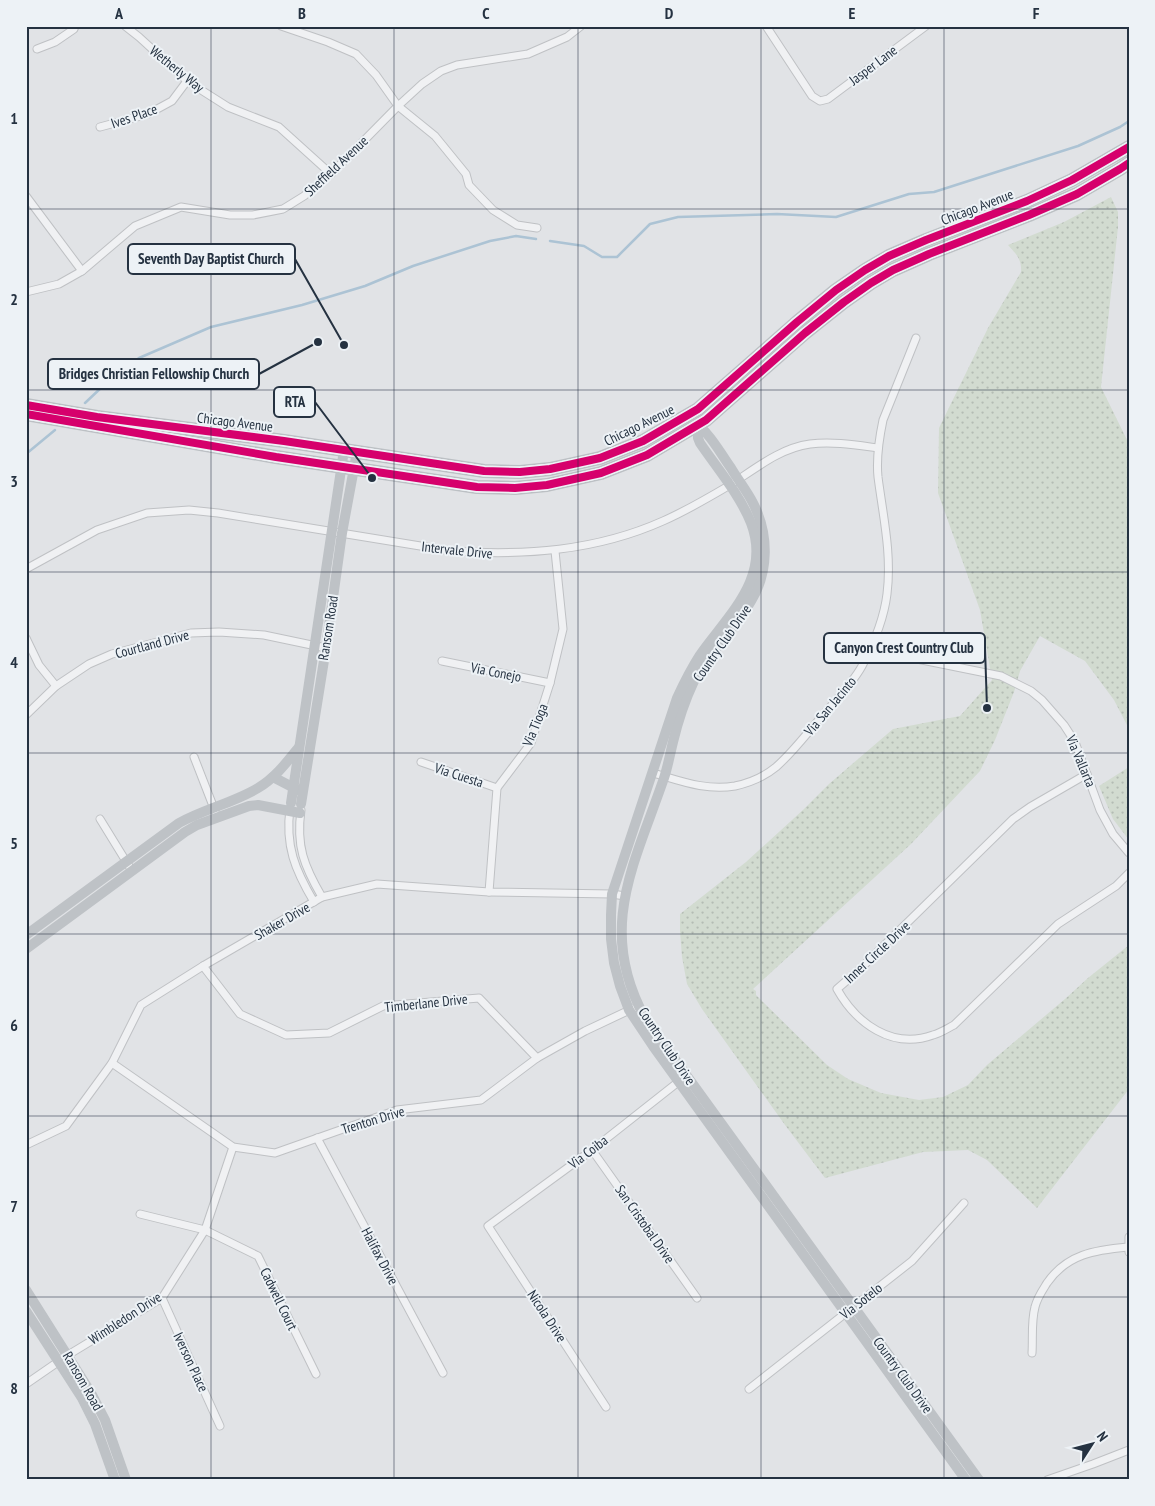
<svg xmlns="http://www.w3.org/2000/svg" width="1155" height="1506" font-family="'PT Sans Narrow',sans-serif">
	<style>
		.grass { fill: url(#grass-dots) }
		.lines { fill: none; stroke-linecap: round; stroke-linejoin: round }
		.stream { stroke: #acc3d4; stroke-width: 2.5 }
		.street-casing { stroke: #bfc1c4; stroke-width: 9 }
		.primary-casing { stroke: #bcc0c4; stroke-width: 14 }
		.street { stroke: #f0f1f3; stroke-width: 7 }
		.secondary { stroke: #bec2c6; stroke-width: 10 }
		.primary { stroke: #f5f5f6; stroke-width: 11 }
		.cycleway-casing { stroke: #edf2f6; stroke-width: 11 }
		.cycleway { stroke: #d6006c; stroke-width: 8 }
		.grid { fill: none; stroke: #253241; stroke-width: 1; stroke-opacity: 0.55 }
		.labels { text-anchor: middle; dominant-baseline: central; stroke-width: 4; stroke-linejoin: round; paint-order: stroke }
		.street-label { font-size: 14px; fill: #253241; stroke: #edf2f6 }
		.leader { fill: none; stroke: #253241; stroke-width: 2 }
		.callout-dot { fill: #253241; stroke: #edf2f6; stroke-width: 2 }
		.callout { fill: #edf2f6; stroke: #253241; stroke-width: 2 }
		.callout-label { font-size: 15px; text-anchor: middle; font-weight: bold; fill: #253241 }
		.neatline { fill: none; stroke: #253241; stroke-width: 2 }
		.grid-label { font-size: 16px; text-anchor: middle; font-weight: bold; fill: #253241 }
	</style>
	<defs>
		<pattern id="grass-dots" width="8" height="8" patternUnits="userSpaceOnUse" patternTransform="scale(1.25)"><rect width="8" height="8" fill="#d2dbd0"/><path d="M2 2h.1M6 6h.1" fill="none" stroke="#b4bcb4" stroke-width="1.8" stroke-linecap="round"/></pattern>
	</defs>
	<rect width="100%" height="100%" fill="#e1e3e6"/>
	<g class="grass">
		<path d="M1111,197L1118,212V227L1101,387L1129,444V729L1114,700L1085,661L1040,636L1020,671L1014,692L995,740L980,771L911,844L753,989L756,991V995L827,1065L848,1079L881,1093L919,1100L943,1097L968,1085L987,1065L1065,999L1088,978L1129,945V1089L1037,1208L987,1160L968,1150L923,1152L825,1178L785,1125L702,1009L687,984L682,957L680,931V914L746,862L804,809L829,784L893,729L960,716L992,680L980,610L938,493L939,428L988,328L1021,272C1022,259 1016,254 1008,245L1064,222Z"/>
		<path d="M1129,767V840L1113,819L1099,786Z"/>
	</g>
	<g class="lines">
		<g class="stream">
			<path d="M550,241L584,246L602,257H617L650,224L678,217L777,214L836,217L909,194L934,192L1078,146L1120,127L1129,121"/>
			<path d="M85,403L103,386L139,358L211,327L302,305L365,286L413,266L490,241L516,236L536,239"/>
			<path d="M26,454L55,430"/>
		</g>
		<defs>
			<g id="street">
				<path d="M125,26L139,37L187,81L228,107L279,127L331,174"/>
				<path d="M281,26L328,42L356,54L376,75L398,106L435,136L466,174L469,185L493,210L517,225L537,228"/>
				<path d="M766,26L812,96L820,101L828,99L926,26"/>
				<path d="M37,49L55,42L74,29L75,26"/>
				<path d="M100,127L148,114L172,101L187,81"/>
				<path d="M26,196L82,271"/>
				<path d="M26,292L59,284L82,271L135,226L181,207L230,215H253L283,209L304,196L331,174L398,106L422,84L441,71L457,65L528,54L567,37L581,26"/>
				<path d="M26,569L97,530L147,513L189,510L218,513L451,551C524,556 596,551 663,521C686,511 708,498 730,485C755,469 780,448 810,444C832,441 856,445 878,448"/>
				<path d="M26,638L39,665L56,686"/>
				<path d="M874,641L917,659L1001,676L1031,691L1042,700L1064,725L1075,742L1100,810L1113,834L1129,853"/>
				<path d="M442,661L550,683"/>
				<path d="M26,715L56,686L89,664L112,654L191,633L219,632L264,635L326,648"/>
				<path d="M194,757L215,811"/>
				<path d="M421,762L497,788"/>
				<path d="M653,773C681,781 706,791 735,786C749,783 765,776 776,767C791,754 804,737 817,722C832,704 851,686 862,666C874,643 884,619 887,594C892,554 883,516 878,477C876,457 879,439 883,420L916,338"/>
				<path d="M1087,774L1030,807L1013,819L859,970L837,989C856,1023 892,1050 933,1035C941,1033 948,1028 954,1025L1058,924L1116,886L1129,873"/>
				<path d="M290,808C285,846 295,870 314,902"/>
				<path d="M301,810C296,846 304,866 322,897"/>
				<path d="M100,819L132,871"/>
				<path d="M489,892L497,788L531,743L550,683L563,629L555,551"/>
				<path d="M203,966L240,1014L286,1035L329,1033L383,1006L479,998L537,1058"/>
				<path d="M112,1063L233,1147L275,1153L397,1110L481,1100L537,1058L585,1031L638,1006"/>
				<path d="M317,1138L443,1373"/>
				<path d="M26,1145L66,1126L112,1063L141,1005L203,966L322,897L377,884L489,892L612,894L625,896"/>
				<path d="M592,1150L697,1298"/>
				<path d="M140,1214L205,1230L258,1256L316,1374"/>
				<path d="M1129,1252V1237"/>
				<path d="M162,1298L220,1426"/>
				<path d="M1032,1353C1033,1338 1031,1322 1035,1307C1037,1298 1042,1291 1047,1283C1067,1254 1095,1250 1128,1247"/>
				<path d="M26,1384L68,1355L162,1298L205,1230L233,1147"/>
				<path d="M749,1389L912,1261L964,1203"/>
				<path d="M606,1407L488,1226L592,1150L682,1079"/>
				<path d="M1047,1480L1093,1464L1129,1450"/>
			</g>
			<g id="primary">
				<path d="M26,405L97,417L284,441L484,471L520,472L550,469L600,458L643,441L698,409L797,322L836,290L865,270L889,256L926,240L1027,201L1072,180L1129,147"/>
				<path d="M26,414L276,457L477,487L515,488L547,485L601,473L647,455L706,420L805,333L844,302L871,283L893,270L929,254L1029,215L1077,194L1120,169L1129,163"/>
			</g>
		</defs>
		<use href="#street" class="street-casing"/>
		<use href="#primary" class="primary-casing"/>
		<use href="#street" class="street"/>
		<g class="secondary">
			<path d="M688,415C694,422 701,427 707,434C716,444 723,457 731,468C738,480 747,491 753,503C769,534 769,572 751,601C735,629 710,652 694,681C685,700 678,721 673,742C670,754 668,766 664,778C635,863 596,929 645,1018L979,1480"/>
			<path d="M698,425V438L700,443C717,468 740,495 751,523C772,578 728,615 700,655C691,669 684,683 677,698L612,894L611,915V939L614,963L620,986L629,1010L653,1046L966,1480"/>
			<path d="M273,777L298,790"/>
			<path d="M291,803L344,450"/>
			<path d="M301,804L326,648L342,533L357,452"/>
			<path d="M26,935L179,823C204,809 233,803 258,788C275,778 287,762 299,747"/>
			<path d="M26,949L185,832L197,825L249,806L258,805L300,813"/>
			<path d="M26,1290L91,1393L105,1420L126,1480"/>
			<path d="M26,1311L82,1398L95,1424L115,1480"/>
		</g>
		<use href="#primary" class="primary"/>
		<defs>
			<g id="cycleway">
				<path d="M26,405L97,417L284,441L484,471L520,472L550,469L600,458L643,441L698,409L797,322L836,290L865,270L889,256L926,240L1027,201L1072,180L1129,147"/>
				<path d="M26,414L276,457L477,487L515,488L547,485L601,473L647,455L706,420L805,333L844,302L871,283L893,270L929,254L1029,215L1077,194L1120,169L1129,163"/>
			</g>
		</defs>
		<use href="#cycleway" class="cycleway-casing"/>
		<use href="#cycleway" class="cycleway"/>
	</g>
	<path class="grid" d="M211,26V1480M394,26V1480M578,26V1480M761,26V1480M944,26V1480M26,209H1129M26,390H1129M26,572H1129M26,753H1129M26,934H1129M26,1116H1129M26,1297H1129"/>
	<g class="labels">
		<g class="street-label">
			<text transform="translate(873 65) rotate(-37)">Jasper Lane</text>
			<text transform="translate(177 69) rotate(39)">Wetherly Way</text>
			<text transform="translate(134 116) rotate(-19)">Ives Place</text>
			<text transform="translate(336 166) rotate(-43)">Sheffield Avenue</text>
			<text transform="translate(977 207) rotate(-21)">Chicago Avenue</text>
			<text transform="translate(235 422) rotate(7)">Chicago Avenue</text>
			<text transform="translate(639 425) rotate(-26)">Chicago Avenue</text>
			<text transform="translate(457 550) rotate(6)">Intervale Drive</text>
			<text transform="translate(328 628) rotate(-81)">Ransom Road</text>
			<text transform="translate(722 643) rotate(-55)">Country Club Drive</text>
			<text transform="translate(152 644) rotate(-15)">Courtland Drive</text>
			<text transform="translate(496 672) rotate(11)">Via Conejo</text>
			<text transform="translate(830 706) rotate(-50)">Via San Jacinto</text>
			<text transform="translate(535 725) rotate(-68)">Via Tioga</text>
			<text transform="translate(1081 761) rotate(67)">Via Vallarta</text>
			<text transform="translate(459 775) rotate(18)">Via Cuesta</text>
			<text transform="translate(282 921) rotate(-30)">Shaker Drive</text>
			<text transform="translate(877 952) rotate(-43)">Inner Circle Drive</text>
			<text transform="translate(426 1003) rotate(-6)">Timberlane Drive</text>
			<text transform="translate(667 1046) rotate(56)">Country Club Drive</text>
			<text transform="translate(373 1120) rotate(-17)">Trenton Drive</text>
			<text transform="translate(588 1152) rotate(-37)">Via Coiba</text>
			<text transform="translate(645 1224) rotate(55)">San Cristobal Drive</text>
			<text transform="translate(380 1256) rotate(62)">Halifax Drive</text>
			<text transform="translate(279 1299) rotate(64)">Cadwell Court</text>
			<text transform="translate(861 1301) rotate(-38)">Via Sotelo</text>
			<text transform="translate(547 1316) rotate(57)">Nicola Drive</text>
			<text transform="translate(125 1318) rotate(-33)">Wimbledon Drive</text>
			<text transform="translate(191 1362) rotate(65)">Iverson Place</text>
			<text transform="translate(903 1375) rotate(54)">Country Club Drive</text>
			<text transform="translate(83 1381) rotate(60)">Ransom Road</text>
		</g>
	</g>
	<path class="leader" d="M344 345L295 259M318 342L259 374M372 478L315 402M987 708L985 648"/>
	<g class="callout-dot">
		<circle cx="344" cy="345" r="5"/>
		<circle cx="318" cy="342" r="5"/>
		<circle cx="372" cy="478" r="5"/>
		<circle cx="987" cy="708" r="5"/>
	</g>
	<g class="callout">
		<rect x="128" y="244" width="167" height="30" rx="5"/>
		<rect x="48" y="359" width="211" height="30" rx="5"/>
		<rect x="274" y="387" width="41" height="30" rx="5"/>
		<rect x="824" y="633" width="161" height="30" rx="5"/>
	</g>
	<g class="callout-label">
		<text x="211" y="264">Seventh Day Baptist Church</text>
		<text x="154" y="379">Bridges Christian Fellowship Church</text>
		<text x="295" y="407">RTA</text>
		<text x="904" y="653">Canyon Crest Country Club</text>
	</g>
	<rect width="1155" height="1506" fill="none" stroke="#edf2f6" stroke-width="55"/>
	<g transform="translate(1092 1444) rotate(54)" stroke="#edf2f6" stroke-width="4" paint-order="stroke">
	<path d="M0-4L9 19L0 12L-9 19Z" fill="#253241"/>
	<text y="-8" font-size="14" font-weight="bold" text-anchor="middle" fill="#253241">N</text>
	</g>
	<rect x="28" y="28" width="1100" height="1450" class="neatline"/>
	<g class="grid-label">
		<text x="119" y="19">A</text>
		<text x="302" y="19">B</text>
		<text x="486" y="19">C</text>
		<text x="669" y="19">D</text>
		<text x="852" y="19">E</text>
		<text x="1036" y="19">F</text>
		<text x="14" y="124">1</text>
		<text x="14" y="305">2</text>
		<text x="14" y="487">3</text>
		<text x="14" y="668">4</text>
		<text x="14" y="849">5</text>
		<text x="14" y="1031">6</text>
		<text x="14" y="1212">7</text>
		<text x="14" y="1394">8</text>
	</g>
</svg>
